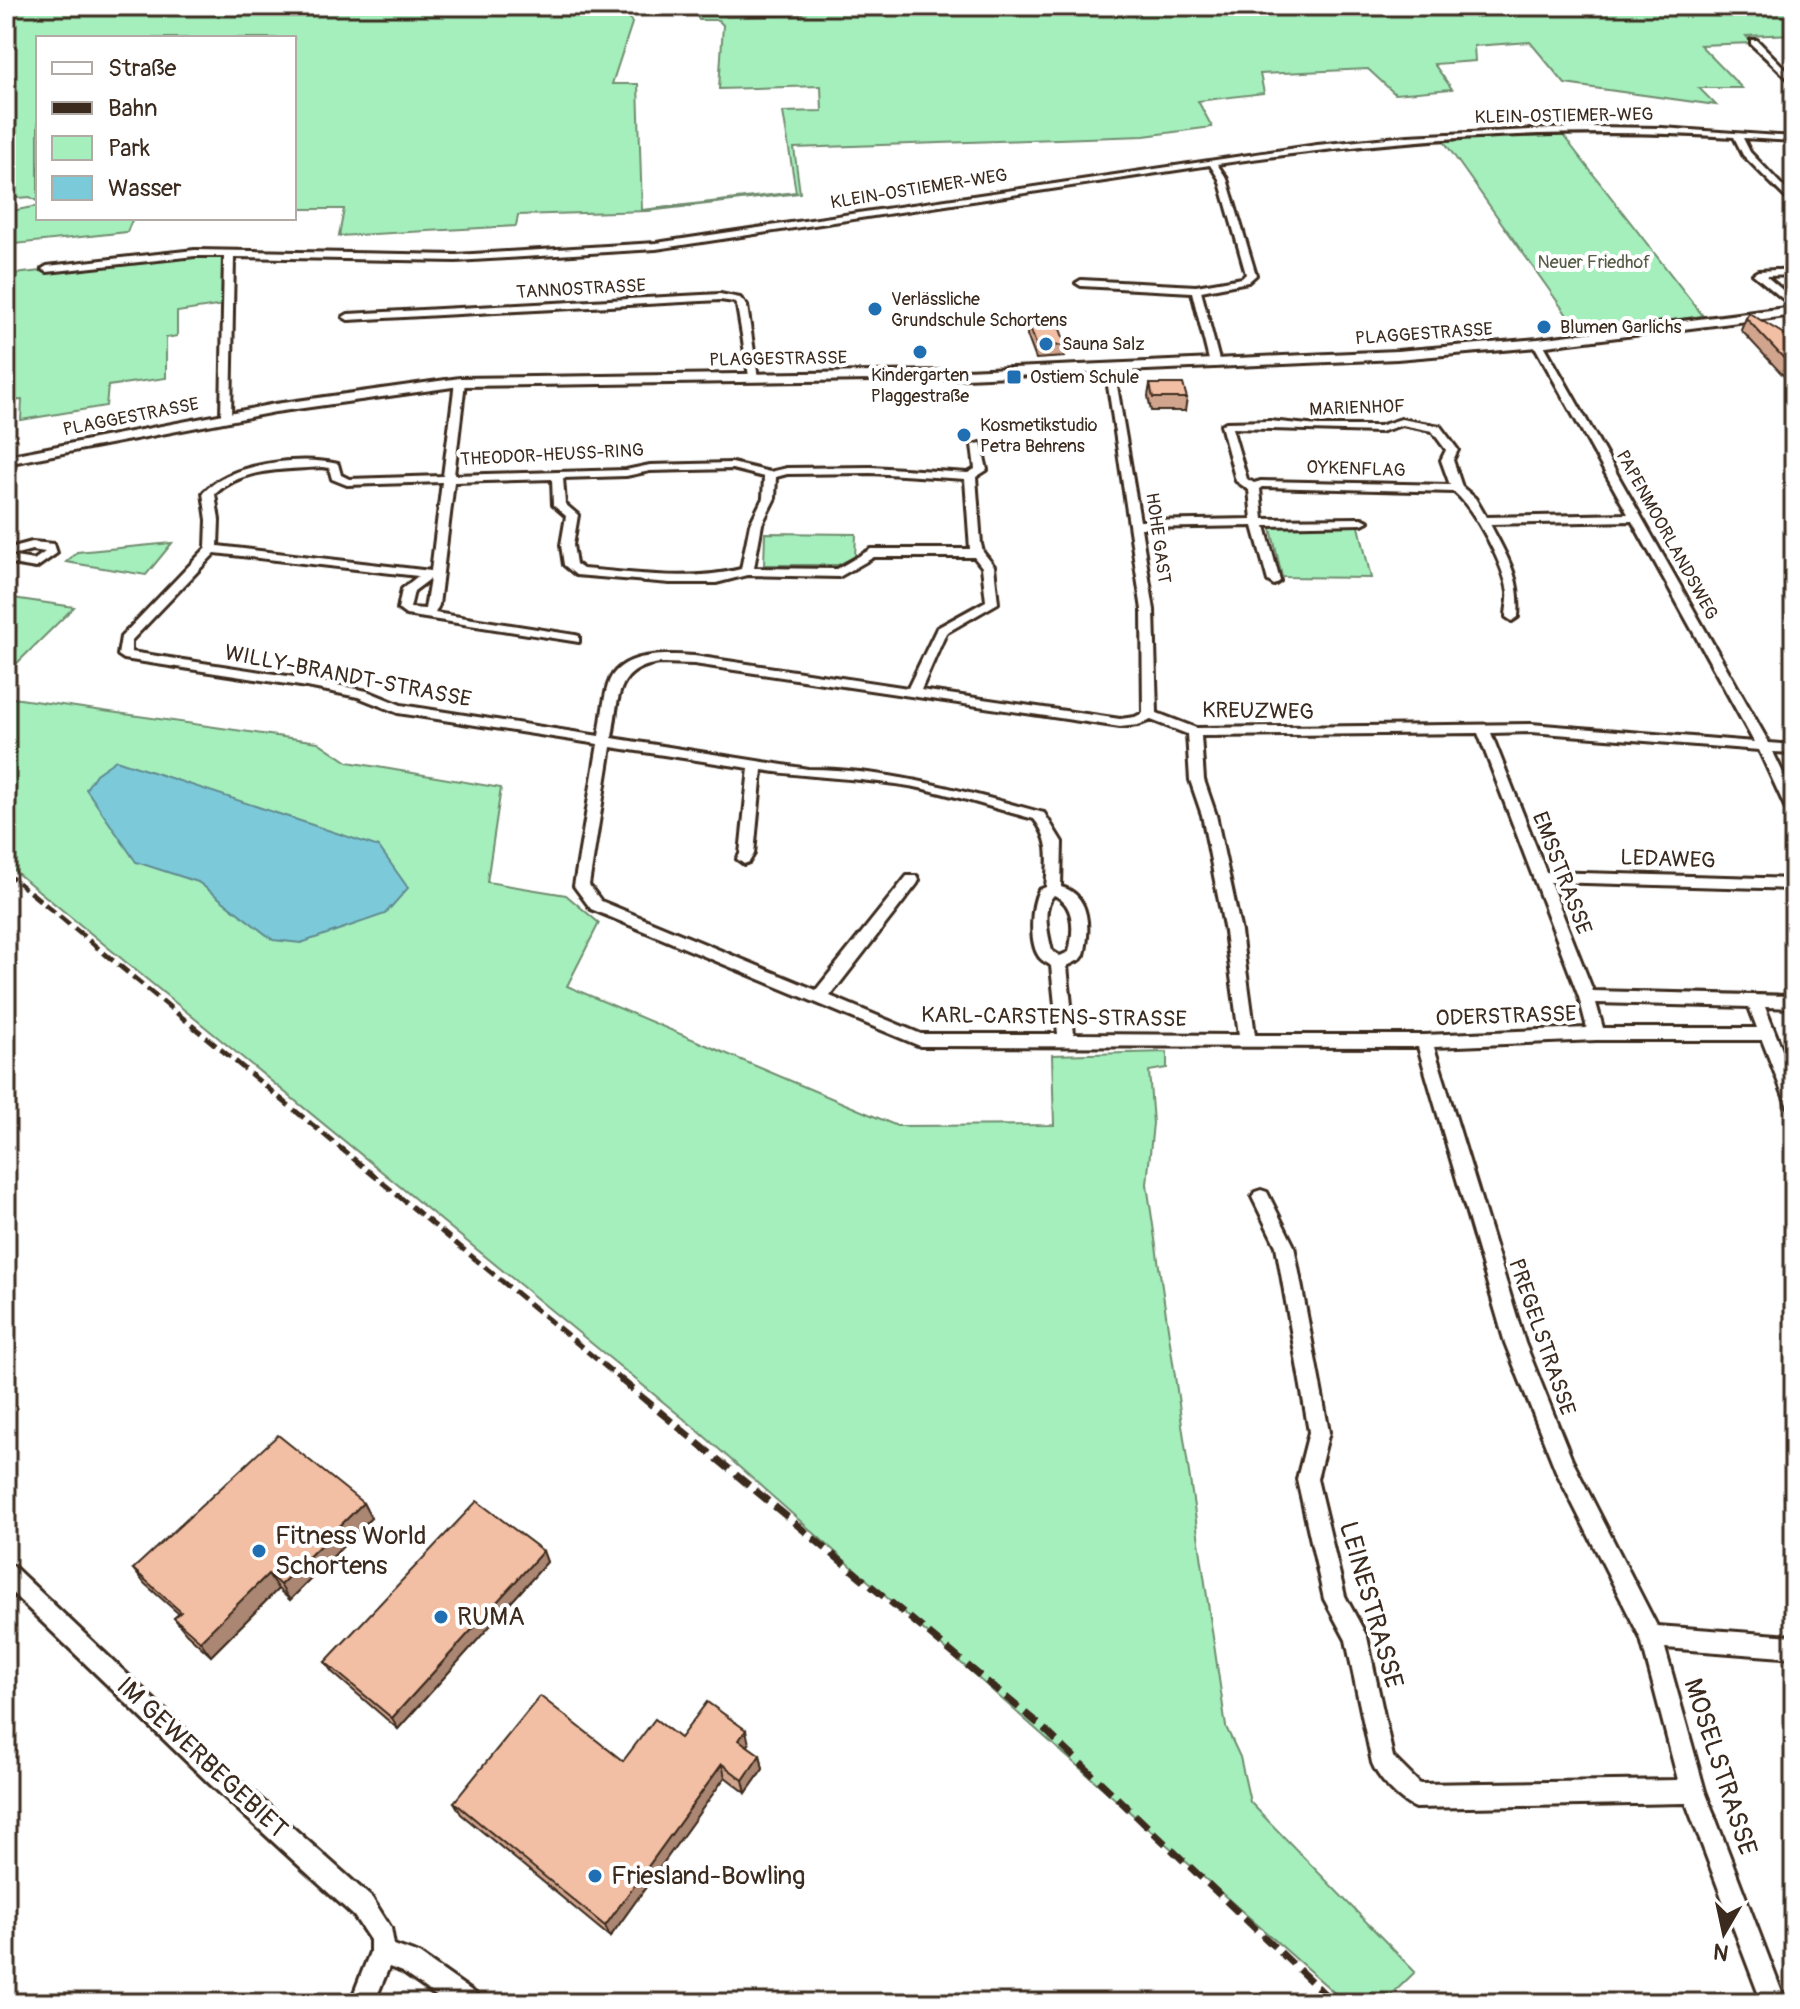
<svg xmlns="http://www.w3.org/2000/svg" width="1800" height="2009" font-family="Pangolin,sans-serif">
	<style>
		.green { fill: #a5efbd; stroke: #708c6e; stroke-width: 2 }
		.water { fill: #7bcad9; stroke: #618a8e; stroke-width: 2 }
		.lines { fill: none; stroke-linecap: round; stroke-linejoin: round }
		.minor-casing { stroke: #3b2a1e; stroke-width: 6 }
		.tertiary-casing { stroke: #3b2a1e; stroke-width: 6 }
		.minor { fill: #fff; fill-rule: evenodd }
		.tertiary { fill: #fff; fill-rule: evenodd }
		.rail-far2 { stroke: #3b2a1e; stroke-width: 4; stroke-dasharray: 10 5; stroke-linecap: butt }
		.rail-far1 { stroke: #3b2a1e; stroke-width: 5; stroke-dasharray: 13 6; stroke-linecap: butt }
		.rail { stroke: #3b2a1e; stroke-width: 7; stroke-dasharray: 17 8; stroke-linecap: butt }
		.wall { fill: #d1a48d; stroke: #3b2a1e; stroke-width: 2 }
		.shaded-wall { fill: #aa8673; stroke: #3b2a1e; stroke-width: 2 }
		.building { fill: #f3bfa4; stroke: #3b2a1e; stroke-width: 2 }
		.poi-dot { fill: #1f6fb2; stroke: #fff; stroke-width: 3 }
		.labels { text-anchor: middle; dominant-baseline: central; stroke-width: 8; stroke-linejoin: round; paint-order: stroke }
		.far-street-label { font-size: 18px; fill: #3b2a1e; stroke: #fff }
		.far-park-label { font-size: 18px; fill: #565b46; stroke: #fff }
		.far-poi-label { font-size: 18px; fill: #3b2a1e; stroke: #fff; text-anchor: start }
		.street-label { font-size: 22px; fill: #3b2a1e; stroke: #fff }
		.near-poi-label { font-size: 26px; fill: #3b2a1e; stroke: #fff; text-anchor: start }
		.near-street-label { font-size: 26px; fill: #3b2a1e; stroke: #fff }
	</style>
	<rect width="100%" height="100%" fill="#fff"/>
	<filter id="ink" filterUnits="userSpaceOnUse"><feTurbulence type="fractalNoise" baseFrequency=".0125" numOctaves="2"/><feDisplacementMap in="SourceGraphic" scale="16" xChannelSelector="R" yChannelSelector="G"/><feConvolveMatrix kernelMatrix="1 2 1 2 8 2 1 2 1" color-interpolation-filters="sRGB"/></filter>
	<g filter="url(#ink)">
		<g class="green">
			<path d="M6,6H625L632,23L612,84H638L642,210L796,192L783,112L822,111L821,86L719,89L723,25L718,20H699L692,6H715L727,17L803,15L799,6H1794V34L1746,36L1752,43L1700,45L1742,88H1699L1716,105L1565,84L1530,42L1474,46L1475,61L1434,64L1452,89L1395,94L1368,69L1260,74L1264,93L1198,101L1212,127L1144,136L794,148L800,193L648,211L518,215L516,226L339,236L344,209H294V38H38V202L30,197L6,199Z"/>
			<path d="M1562,134L1703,316L1579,332L1443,140Z"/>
			<path d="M38,206V218H133L127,232L6,245V212Z"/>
			<path d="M174,256H224V305L177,312V336L166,338V378L108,386L106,406L21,420L22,400L6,401V275Z"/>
			<path d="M1358,522L1371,578L1282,577L1270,524Z"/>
			<path d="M765,533L856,534L855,557L838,565H764Z"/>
			<path d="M172,543L146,575L66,562L77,552Z"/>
			<path d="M6,597L74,607L6,674Z"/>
			<path d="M6,697L318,742L348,762L501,788L487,882L566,895L599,923L567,986L897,1126L1054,1125L1052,1055L1167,1052V1068L1149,1071L1153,1123L1147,1184L1226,1727L1240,1757L1250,1802L1415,1972L1383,2003H1346L695,1428L6,864Z"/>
		</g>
		<path class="water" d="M116,760L379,847L408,888L385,914L301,943L273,940L198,882L136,862L86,789L96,774Z"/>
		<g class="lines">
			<defs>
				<g id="minor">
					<path d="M1751,40H1757L1794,78V84L1751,44Z"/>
					<path d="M1591,127L1662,128L1794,137V141L1743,138L1750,152L1794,198V206L1743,155L1734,137C1561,126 1389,139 1217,164L1227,179L1256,275L1248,282L1201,291L1220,364L1215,367L1210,364L1192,292L1081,286L1076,283L1081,280L1196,286L1242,278L1246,274L1219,179L1210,165L656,249L456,261L234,257L231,417L226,420L221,417L224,256H195L47,272L42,269L47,266L195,250L456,255L656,243L1317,145L1408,136Z"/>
					<path d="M1794,269V275L1766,276L1794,300V308L1753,274L1758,271Z"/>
					<path d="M720,294L740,298L747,306L758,378L749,376L737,306L734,302L720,300L348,320L343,317L348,314Z"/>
					<path d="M1538,340L1543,343L1769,743L1794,745V753L1773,752L1794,796V816L1787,811L1759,750L1531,732L1491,733L1546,872L1794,879V889L1550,882L1593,991L1794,996V1008L1765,1007L1794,1080V1109L1788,1107L1786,1102L1762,1040H1596L1434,1047L1525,1343L1572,1460L1657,1626L1794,1636V1658L1665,1648L1705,1791L1786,2003H1762L1686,1803L1415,1808C1399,1801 1378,1779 1372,1763L1346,1640L1324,1599L1297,1479L1309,1432L1276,1246L1252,1197L1255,1192L1261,1190L1267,1192L1294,1246L1329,1432L1317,1479L1345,1596L1367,1637L1393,1757L1420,1784L1678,1780L1641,1639L1556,1471L1505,1343L1418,1047L920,1046L591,909L574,886L598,744L398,713L358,697L307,687L124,659L118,655L121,637L206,548L207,520L203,493C230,463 300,455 338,464L341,475L349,479L443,476L455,382L460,379L465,382L454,475L626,470L650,465L732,463L770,472L787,468L871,467L968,473L975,469L972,445L981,443L987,470L976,477L981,544L983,552L994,566L998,603L946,633L921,690L1120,719L1135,717L1143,713L1142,610L1105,366L1114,368L1140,521L1252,519L1249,490L1236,481L1221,425L1226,422L1270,421L1318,426H1379L1401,419L1440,426L1458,450L1453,460L1462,487L1475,498L1486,517L1628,514L1533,343ZM1402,425L1432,431L1446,450L1441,460L1450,485L1261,481L1254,483L1247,479L1232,428L1380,432ZM322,467L329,468L332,479L347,485L442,482L431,571L218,546L219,520L215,494C244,467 285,470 322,467ZM732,469L764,477L763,498L750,524L741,569C690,582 635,573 583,569L576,564L573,545L578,515L565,504L563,478L626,476L650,471ZM871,473L965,479L970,549H871L837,569L754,568L762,524L775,498L776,477L787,474ZM552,479L553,505L566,516L561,545L564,565L576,575L670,583H716L747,575L839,577L874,557H974L982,567L986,601L937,628L908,688L694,656C667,654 618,651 608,685C603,701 602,719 599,736L401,705L367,691L307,679L131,652V641L215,553L418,576L402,589L398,609L406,615L579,642V636L575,635L435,613L439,605L454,482ZM1263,487L1454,492C1474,508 1504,565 1508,592C1509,599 1506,609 1506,617L1512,621L1518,617C1521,577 1508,559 1490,524L1632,521L1754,742L1531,724L1196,728L1157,713L1154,610L1141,528L1253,526L1268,581L1274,585L1280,581L1265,526L1362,524L1368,521L1362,518L1263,519L1260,489ZM430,579L425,609L410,608L414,591ZM661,663L694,664L1120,727L1138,725L1151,720L1187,734L1190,780L1202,815L1225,932L1239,1035L1074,1034L1067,966L1081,959L1084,955C1090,930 1091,895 1061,887L1062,842L1044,813C966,792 889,769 808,769L612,738C619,700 614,668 661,663ZM1478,733L1579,997L1587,1028L1424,1035H1255L1241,932L1216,815L1204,780L1201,736ZM611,747L749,768L740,854L737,859L744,864L749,862L754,854L762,770C813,778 865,778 915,787C955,795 995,809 1034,819C1052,841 1048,861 1046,887L1039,890C1031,905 1028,946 1041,959C1044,962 1048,963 1051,966L1058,1034H921L830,996L917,884L919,880L917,876H907L816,990L601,901L589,885ZM1054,895C1076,905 1074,931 1069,952L1060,956L1052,951C1048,934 1041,908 1054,895ZM1596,1003L1749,1007L1757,1028H1603Z"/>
					<path d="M32,542L54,544L57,553L36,568L6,563V549ZM32,550L45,552L34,560L9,556Z"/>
					<path d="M6,1563L13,1566L226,1768L372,1898L391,1928L394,1945L419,1954L476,1994L479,2003H446L402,1972L389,1967L374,2003H350L370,1952V1940L354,1916L210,1784L6,1587Z"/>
				</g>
				<path id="tertiary" d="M1794,307V315L1538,347L1397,359L943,379L460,386L275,412L6,464V456L275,404L460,378L943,371L1397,351L1538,339Z"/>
			</defs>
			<use href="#minor" class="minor-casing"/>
			<use href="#tertiary" class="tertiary-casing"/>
			<use href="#minor" class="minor"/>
			<use href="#tertiary" class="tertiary"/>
			<path class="rail-far2" d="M6,873L32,894"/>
			<path class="rail-far1" d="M30,892L623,1381"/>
			<path class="rail" d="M620,1379L1041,1726L1334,2003"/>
		</g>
		<g class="wall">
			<path d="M1746,318L1794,343V387L1741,330Z"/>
			<path d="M1028,322L1066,345L1065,357L1036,359L1027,335Z"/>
			<path d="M1150,384L1187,398L1185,411H1151L1148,396Z"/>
			<path d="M363,1503L371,1518L290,1600L278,1589L211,1656L186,1633L174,1618L179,1614L145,1584L133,1569Z"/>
			<path d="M543,1551L547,1562L398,1729L332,1672L325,1662Z"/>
			<path d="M680,1738L749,1744L747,1746L760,1755L763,1769L746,1793L725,1777L610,1937L461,1814L454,1802L623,1761Z"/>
		</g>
		<g class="shaded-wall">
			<path d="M363,1503L371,1518L290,1600L280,1585Z"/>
			<path d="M543,1551L547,1562L398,1729L392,1718Z"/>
			<path d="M268,1574L278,1589L211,1656L200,1641Z"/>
			<path d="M746,1730L749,1744L742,1753L739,1740Z"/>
			<path d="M760,1755L763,1769L746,1793L743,1780Z"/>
			<path d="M722,1764L725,1777L610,1937L605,1926Z"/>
		</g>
		<g class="building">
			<path d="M1749,313L1787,336L1794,343V369L1746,318Z"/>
			<path d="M1057,321L1066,345L1037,347L1028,322Z"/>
			<path d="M1150,384H1183L1187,398H1153Z"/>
			<path d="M278,1435L363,1503L280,1585L268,1574L200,1641L174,1618L181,1612L133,1569Z"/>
			<path d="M477,1501L543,1551L392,1718L325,1662Z"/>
			<path d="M540,1696L623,1761L655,1719L680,1738L707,1702L746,1730L739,1740L760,1755L743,1780L722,1764L605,1926L454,1802Z"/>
		</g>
	</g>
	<g class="poi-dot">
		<circle cx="875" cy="309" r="8"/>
		<circle cx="1544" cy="327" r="8"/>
		<circle cx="1046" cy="344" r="8"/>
		<circle cx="920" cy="352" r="8"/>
		<rect x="1006" y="369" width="16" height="16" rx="4"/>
		<circle cx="964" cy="435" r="8"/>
		<circle cx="259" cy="1551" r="8"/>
		<circle cx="441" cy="1617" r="8"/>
		<circle cx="595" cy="1876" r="8"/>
	</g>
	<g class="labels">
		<g class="far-street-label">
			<text transform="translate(1564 116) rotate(-1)">KLEIN-OSTIEMER-WEG</text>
			<text transform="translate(919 189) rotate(-9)">KLEIN-OSTIEMER-WEG</text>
			<text transform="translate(581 289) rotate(-3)">TANNOSTRASSE</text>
			<text transform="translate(1424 334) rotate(-4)">PLAGGESTRASSE</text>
			<text transform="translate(778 359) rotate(-1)">PLAGGESTRASSE</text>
			<text transform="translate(1357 408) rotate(-2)">MARIENHOF</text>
			<text transform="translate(131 417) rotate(-11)">PLAGGESTRASSE</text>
			<text transform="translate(552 455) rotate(-3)">THEODOR-HEUSS-RING</text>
			<text transform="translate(1356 469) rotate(2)">OYKENFLAG</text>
			<text transform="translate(1667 535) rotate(61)">PAPENMOORLANDSWEG</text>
			<text transform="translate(1158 538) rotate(82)">HOHE GAST</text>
		</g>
		<g class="far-park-label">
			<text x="1594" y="262">Neuer Friedhof</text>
		</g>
		<g class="far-poi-label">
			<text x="891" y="299">Verlässliche<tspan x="891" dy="21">Grundschule Schortens</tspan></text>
			<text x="1560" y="327">Blumen Garlichs</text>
			<text x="1062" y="344">Sauna Salz</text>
			<text x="920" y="375" text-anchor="middle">Kindergarten<tspan x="920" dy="21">Plaggestraße</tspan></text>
			<text x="1030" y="377">Ostiem Schule</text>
			<text x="980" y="425">Kosmetikstudio<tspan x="980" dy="21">Petra Behrens</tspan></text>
		</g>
		<g class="street-label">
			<text transform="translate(348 676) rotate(11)">WILLY-BRANDT-STRASSE</text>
			<text transform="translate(1258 711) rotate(1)">KREUZWEG</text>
			<text transform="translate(1668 859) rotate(2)">LEDAWEG</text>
			<text transform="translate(1562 873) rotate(69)">EMSSTRASSE</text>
			<text transform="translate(1506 1016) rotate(-2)">ODERSTRASSE</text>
			<text transform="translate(1054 1017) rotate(1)">KARL-CARSTENS-STRASSE</text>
			<text transform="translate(1542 1337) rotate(71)">PREGELSTRASSE</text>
		</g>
		<g class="near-poi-label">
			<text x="275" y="1536">Fitness World<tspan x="275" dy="30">Schortens</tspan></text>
			<text x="457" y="1617">RUMA</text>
			<text x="611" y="1876">Friesland-Bowling</text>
		</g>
		<g class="near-street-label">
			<text transform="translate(1371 1605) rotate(74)">LEINESTRASSE</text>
			<text transform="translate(202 1758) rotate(43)">IM GEWERBEGEBIET</text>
			<text transform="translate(1720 1767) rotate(72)">MOSELSTRASSE</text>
		</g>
	</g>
	<rect width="1800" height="2009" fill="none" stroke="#fff" stroke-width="32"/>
	<rect x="16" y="16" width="1768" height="1977" fill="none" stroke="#3b2a1e" stroke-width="3" filter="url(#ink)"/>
	<rect x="36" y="36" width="260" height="184" fill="#ffffff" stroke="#b1aaa5" stroke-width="2"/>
	<rect x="52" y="62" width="40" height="12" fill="#ffffff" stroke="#b1aaa5" stroke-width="2"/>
	<text x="108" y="76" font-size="24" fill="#3b2a1e">Straße</text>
	<rect x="52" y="102" width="40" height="12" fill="#3b2a1e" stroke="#b1aaa5" stroke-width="2"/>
	<text x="108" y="116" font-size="24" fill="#3b2a1e">Bahn</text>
	<rect x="52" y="136" width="40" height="24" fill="#a5efbd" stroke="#b1aaa5" stroke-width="2"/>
	<text x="108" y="156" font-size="24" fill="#3b2a1e">Park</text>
	<rect x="52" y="176" width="40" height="24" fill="#7bcad9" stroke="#b1aaa5" stroke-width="2"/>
	<text x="108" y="196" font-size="24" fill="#3b2a1e">Wasser</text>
	<g transform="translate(1724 1933) rotate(189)" stroke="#ffffff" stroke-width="6" paint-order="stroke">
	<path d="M0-6L14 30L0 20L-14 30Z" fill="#3b2a1e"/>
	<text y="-12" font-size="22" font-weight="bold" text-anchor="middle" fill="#3b2a1e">N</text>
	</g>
</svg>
